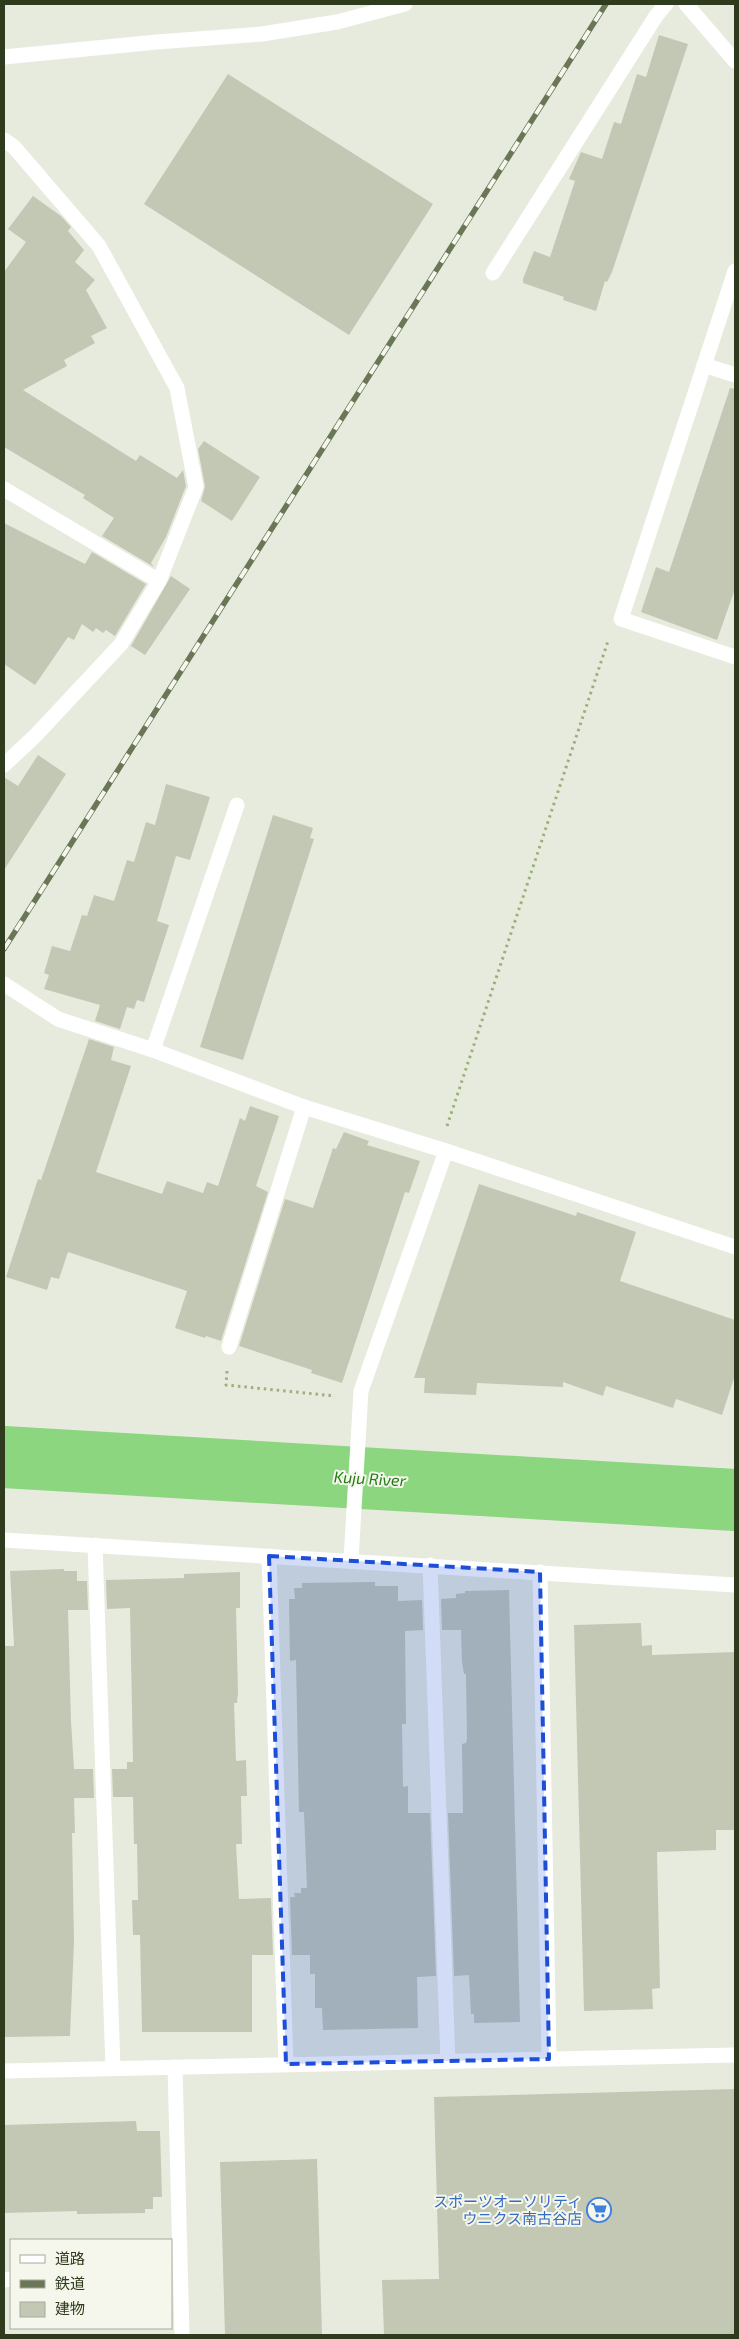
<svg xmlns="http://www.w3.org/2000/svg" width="739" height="2339" font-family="'Exo 2','Noto Sans JP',sans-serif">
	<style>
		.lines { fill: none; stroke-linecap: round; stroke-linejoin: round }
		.river { stroke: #8cd67f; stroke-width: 62 }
		.building { fill: #c3c8b5 }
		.path { stroke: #9cb17a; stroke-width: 3; stroke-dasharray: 2.5 4; stroke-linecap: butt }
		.service { stroke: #fff; stroke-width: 15 }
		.minor { stroke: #fff; stroke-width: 15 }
		.rail-casing { stroke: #6a7757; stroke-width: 5.5 }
		.rail { stroke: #f5f7ed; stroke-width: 4; stroke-dasharray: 11; stroke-linecap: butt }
		.marked { fill: #1d4ed8; fill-opacity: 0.2; stroke: #1d4ed8; stroke-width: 4; stroke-dasharray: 10 6; stroke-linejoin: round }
		.labels { text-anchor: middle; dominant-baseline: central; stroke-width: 4; stroke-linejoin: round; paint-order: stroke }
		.shop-label { font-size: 15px; fill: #366cbe; stroke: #f5f7ed; text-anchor: end }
		.water-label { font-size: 16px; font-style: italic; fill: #227b13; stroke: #f5f7ed }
	</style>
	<rect width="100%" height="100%" fill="#e7ebdd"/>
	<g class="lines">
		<path class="river" d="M4,1457L735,1500"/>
	</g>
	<g class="building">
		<path d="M659,35L688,44L612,272L607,282L605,281L596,311L563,300L564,297L523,283V279L534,251L550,257L575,181L569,179L581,152L602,159L614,122L621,124L637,74L646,77Z"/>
		<path d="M228,74L433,204L349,335L144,204Z"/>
		<path d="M33,196L61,216L71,227L68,231L84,250L75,262L95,280L86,290L107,328L91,336L95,343L64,360L67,366L23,390L136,461L140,455L177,478L183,470L186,486L166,537L151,563L154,567L102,536L114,518L83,498L85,495L4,447V272L26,242L8,229Z"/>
		<path d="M730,388L735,389V589L717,640L641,612L656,567L669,572Z"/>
		<path d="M204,441L260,477L232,521L201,501L205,486L198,449Z"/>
		<path d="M4,523L85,564L92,552L146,584L115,636L106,630L103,633L96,628L93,632L82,624L74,640L68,637L35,685L4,664Z"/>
		<path d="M171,576L190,589L145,655L131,646Z"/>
		<path d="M38,755L66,774L4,870V777L18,786Z"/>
		<path d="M166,784L210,797L190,860L176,856L157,921L169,925L144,1002L137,1000L134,1009L127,1007L120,1029L95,1021L100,1005L44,989L49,975L44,973L52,946L70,951L82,915L87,916L94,895L114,901L127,860L134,862L146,822L155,825Z"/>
		<path d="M273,815L313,828L310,838L314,839L243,1060L200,1047Z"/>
		<path d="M89,1039L114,1047L111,1060L131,1066L96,1172L162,1194L167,1181L203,1193L207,1182L218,1186L240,1118L245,1121L250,1106L279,1116L256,1186L268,1192L221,1341L206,1336L205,1338L175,1328L187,1291L68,1252L59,1279L51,1277L47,1290L6,1277L38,1179L41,1180Z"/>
		<path d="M344,1132L369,1141L367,1145L420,1161L409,1193L405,1192L342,1383L311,1373L312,1370L239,1346L285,1199L313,1208L333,1148L336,1149Z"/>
		<path d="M479,1184L576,1216L577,1212L636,1232L620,1281L735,1320V1375L722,1415L676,1399L673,1408L606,1386L603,1396L563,1382V1387L477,1383L476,1395L424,1393L425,1378H414Z"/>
		<path d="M64,1569V1571H77V1581H87L88,1610H68L71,1721L74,1769H93L94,1798H74L75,1833H72L74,1942L70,2036L4,2037V1646H14L10,1571Z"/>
		<path d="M240,1572V1608H236L238,1693L237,1703H234L236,1761L246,1760L247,1796H241L242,1844H236L239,1899L271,1898L273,1955H252V2032H142L140,1935H133L132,1900H138L137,1844H134L133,1797H113L112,1769H127V1762H133L130,1608L107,1609L106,1580L184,1578V1574Z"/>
		<path d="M375,1582V1586H398V1601L422,1600L423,1630L405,1631L406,1724H402L403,1787L408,1786V1813H430L436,1976L417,1977L418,2028L323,2030L322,2008H315V1974H310V1955H292L290,1897H295L294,1893H301V1888H307L304,1812H299L296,1660L290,1661L289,1599H295L294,1588H302V1583Z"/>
		<path d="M509,1590L520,2022L474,2023V2014H471L469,1975L454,1976L448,1813H463L462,1744L466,1743L467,1739L466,1674H464L462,1662L461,1630H442L441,1599L456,1598V1594L465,1593V1591Z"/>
		<path d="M641,1623L642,1646L652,1645V1655L735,1652V1830H716V1850L657,1852L660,1988L652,1989L653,2009L584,2011L574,1625Z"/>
		<path d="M735,2089V2335H384L382,2280L439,2279L434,2097Z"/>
		<path d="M136,2121L137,2131H160L162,2197H153V2209H145V2213L77,2214V2211L4,2213V2125Z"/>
		<path d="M317,2159L322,2335H225L220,2162Z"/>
	</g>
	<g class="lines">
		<g class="path">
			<path d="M447,1126L608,641"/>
			<path d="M227,1371L226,1385L335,1396"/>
		</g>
		<g class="service">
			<path d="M153,1050L237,805"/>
			<path d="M229,1347L304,1107"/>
			<path d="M175,2067L182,2335"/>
			<path d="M4,2280L11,2279"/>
		</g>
		<g class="minor">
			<path d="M686,4L735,61"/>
			<path d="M4,57L157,42L262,34L337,22L405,4"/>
			<path d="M4,140L14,147L99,246L177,388L196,487L159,581L121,644L36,735L4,765"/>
			<path d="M735,271L621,619L735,657"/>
			<path d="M493,273L656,16L666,4"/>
			<path d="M704,365L735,375"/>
			<path d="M4,489L159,581"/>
			<path d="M4,984L58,1019L153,1050L304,1107L446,1151L735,1247"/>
			<path d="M4,1540L735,1585"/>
			<path d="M95,1545L113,2068"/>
			<path d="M269,1556L286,2064"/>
			<path d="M351,1560L361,1391L446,1151"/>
			<path d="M430,1565L448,2061"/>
			<path d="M540,1572L549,2059"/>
			<path d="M4,2071L735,2055"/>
		</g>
		<defs>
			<path id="rail" d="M4,949L606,4"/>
		</defs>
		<use href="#rail" class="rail-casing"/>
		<use href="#rail" class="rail"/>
	</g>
	<path class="marked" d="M269,1556L540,1572L549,2059L286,2064Z"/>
	<defs>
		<symbol id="supermarket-ring" viewBox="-11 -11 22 22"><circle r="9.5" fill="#f5f7ed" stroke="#3f7fe0" stroke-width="1.5"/><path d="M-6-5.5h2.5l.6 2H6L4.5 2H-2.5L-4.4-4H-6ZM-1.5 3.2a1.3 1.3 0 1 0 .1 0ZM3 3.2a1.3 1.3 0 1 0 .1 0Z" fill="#3f7fe0"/></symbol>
	</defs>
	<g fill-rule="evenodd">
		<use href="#supermarket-ring" x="585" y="2196" width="28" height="28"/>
	</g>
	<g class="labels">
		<g class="shop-label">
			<text x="582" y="2201">スポーツオーソリティ<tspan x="582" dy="17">ウニクス南古谷店</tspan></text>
		</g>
		<g class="water-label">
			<text transform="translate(370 1478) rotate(3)">Kuju River</text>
		</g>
	</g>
	<rect width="739" height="2339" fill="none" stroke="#2f3b1d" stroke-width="10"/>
	<rect x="10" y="2239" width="162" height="90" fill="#f5f7ed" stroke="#a6ac9a"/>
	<rect x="20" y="2255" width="25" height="8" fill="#ffffff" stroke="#a6ac9a"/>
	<text x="55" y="2264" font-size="15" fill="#2f3b1d">道路</text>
	<rect x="20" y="2280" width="25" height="8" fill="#6a7757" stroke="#a6ac9a"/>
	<text x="55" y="2289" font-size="15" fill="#2f3b1d">鉄道</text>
	<rect x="20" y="2302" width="25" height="15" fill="#c3c8b5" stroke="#a6ac9a"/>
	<text x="55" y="2314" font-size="15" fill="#2f3b1d">建物</text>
</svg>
